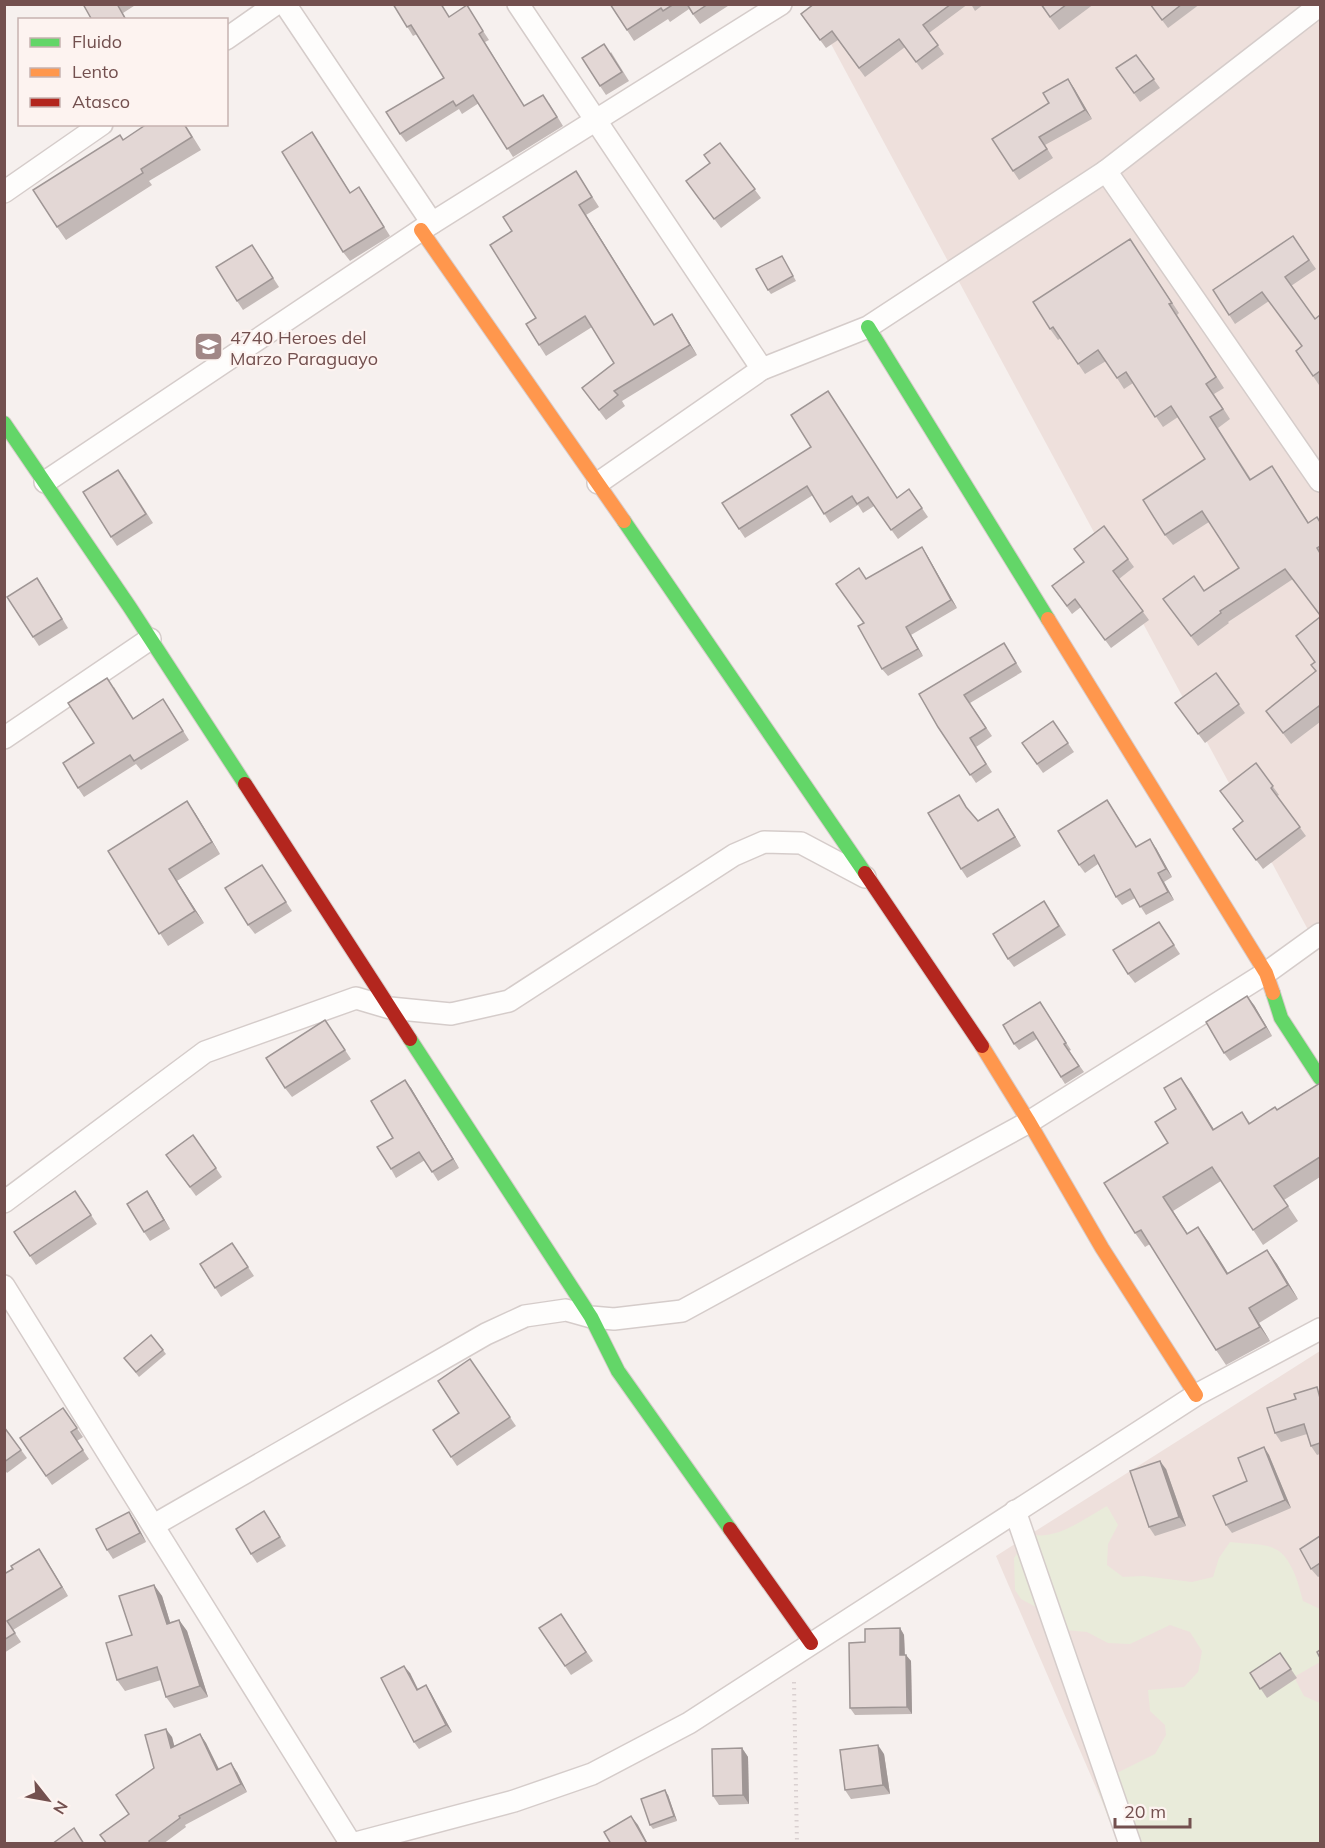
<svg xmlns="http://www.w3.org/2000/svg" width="1325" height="1848" font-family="Mulish,sans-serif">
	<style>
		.residential { fill: #eee0dc }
		.green { fill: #e9ebda }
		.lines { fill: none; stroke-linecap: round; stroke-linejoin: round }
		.street-casing { stroke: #d5ccca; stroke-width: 24 }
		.fast-casing { stroke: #d7cccb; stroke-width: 16 }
		.slow-casing { stroke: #d7cccb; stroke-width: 16 }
		.jam-casing { stroke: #d7cccb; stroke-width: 16 }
		.path { stroke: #d9d0d0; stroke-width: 4; stroke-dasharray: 1.5 4.5; stroke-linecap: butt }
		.street { stroke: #fefdfc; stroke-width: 21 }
		.fast { stroke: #63d668; stroke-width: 14 }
		.slow { stroke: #ff974d; stroke-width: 14 }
		.jam { stroke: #b3261e; stroke-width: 14 }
		.wall { fill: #c3b9b7 }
		.shaded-wall { fill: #9f9695 }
		.building { fill: #e3d7d5; stroke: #9f9695; stroke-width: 1.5 }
		.labels { text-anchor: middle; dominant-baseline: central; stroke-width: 4.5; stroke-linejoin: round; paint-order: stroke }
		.poi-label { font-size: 18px; fill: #73504f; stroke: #fdf3f0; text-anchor: start }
	</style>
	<rect width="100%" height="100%" fill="#f6f0ee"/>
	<g class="residential">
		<path d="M810,5H1320V952Z"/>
		<path d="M1320,1351V1843H1120L996,1556Z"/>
	</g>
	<path class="green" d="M1107,1506L1118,1525L1108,1544L1107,1565L1123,1577L1143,1576L1192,1582L1213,1577L1219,1558L1230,1542C1242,1544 1262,1543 1273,1548C1291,1554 1299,1585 1303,1601L1320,1609V1662L1294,1677L1304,1696L1320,1703V1843H1123L1121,1837L1109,1820L1098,1790L1101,1781L1155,1754L1166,1735L1165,1725L1150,1711L1148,1690L1184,1687L1198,1672L1202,1651L1190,1632L1170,1625L1130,1644L1108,1643L1087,1632L1065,1630L1049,1614L1021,1599L1015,1590L1014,1558L1026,1541L1034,1535C1058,1539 1086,1518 1107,1506Z"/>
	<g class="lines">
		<defs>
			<g id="street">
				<path d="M285,4L432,223"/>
				<path d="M518,4L762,369"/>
				<path d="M226,39L276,4"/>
				<path d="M1106,171L1320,481"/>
				<path d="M4,192L102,124"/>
				<path d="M45,482L421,230L781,4"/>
				<path d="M598,483L762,369L868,327L1106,171L1320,5"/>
				<path d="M4,738L150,639"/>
				<path d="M4,1202L205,1052L356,998L390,1008L451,1014L509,1001L734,855L764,842L801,843L865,877"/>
				<path d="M4,1286L351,1844"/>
				<path d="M1015,1511L1130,1844"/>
				<path d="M154,1525L486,1334L525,1316L566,1310L591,1317L614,1319L682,1311L1029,1122L1266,973L1320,934"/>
				<path d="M352,1844L514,1801L592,1774L689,1723L1196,1395L1320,1329"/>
			</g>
			<g id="fast">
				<path d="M868,327L1048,619"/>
				<path d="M4,423L129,606L245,784"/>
				<path d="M624,521L865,873"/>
				<path d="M1273,993L1281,1018L1320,1078"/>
				<path d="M410,1039L591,1317L618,1371L730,1529"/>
			</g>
			<g id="slow">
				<path d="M421,230L624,521"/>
				<path d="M1048,619L1266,973L1273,993"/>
				<path d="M982,1046L1029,1122L1102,1248L1196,1395"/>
			</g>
			<g id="jam">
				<path d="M245,784L410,1039"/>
				<path d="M865,873L982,1046"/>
				<path d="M730,1529L811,1643"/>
			</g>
		</defs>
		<use href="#street" class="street-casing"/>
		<use href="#fast" class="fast-casing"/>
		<use href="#slow" class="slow-casing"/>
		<use href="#jam" class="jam-casing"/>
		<path class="path" d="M794,1682L797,1844"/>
		<use href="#street" class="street"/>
		<use href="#fast" class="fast"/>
		<use href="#slow" class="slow"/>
		<use href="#jam" class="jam"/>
	</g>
	<g class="wall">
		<path d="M83,4H137L123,13L127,20H92Z"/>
		<path d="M393,4L449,16L472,14L489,40L485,42L524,106L549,103L563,126L513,157L479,103L462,114L459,109L406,142L400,134L444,78L417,34L413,36Z"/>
		<path d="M610,4H731L700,24L689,9L670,22L668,19L634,41Z"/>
		<path d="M814,4H968L929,33L944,54L922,70L905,47L865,77L838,40L826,48L801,14Z"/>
		<path d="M971,4H984L975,11Z"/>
		<path d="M1040,4H1094L1059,30Z"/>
		<path d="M1150,4H1200L1168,28Z"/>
		<path d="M611,52L629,81L606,95L600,86Z"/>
		<path d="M1136,55L1160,88L1140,102L1116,68Z"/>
		<path d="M1068,79L1074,88L1092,119L1045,145L1053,158L1019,180L1013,171L1049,103Z"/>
		<path d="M185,124L201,150L149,181L152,185L66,240L57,227L123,140Z"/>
		<path d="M312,132L350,192L365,196L390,236L350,261L343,252Z"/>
		<path d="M720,143L761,198L721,228L686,181L710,163Z"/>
		<path d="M576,171L599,207L586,215L655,325L672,314L697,355L622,401L625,406L606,420L582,388L614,363L592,327L546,356L539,345L536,318Z"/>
		<path d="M1293,236L1316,269L1291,286L1315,319L1320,315V384L1319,385L1296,351L1302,346L1269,301L1235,324L1213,290Z"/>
		<path d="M1130,239L1179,313L1177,315L1224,388L1214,394L1230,419L1218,428L1251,479L1279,476L1309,523L1320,522V616L1293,579L1228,622L1229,623L1198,646L1163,599L1204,591L1239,568L1209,522L1173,545L1165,535L1205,459L1178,417L1163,427L1133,383L1124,389L1106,361L1085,374L1061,338L1058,340L1050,329Z"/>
		<path d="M252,245L279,287L243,310L237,301Z"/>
		<path d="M782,256L796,281L771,294L768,290Z"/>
		<path d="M811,447L897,498L909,489L928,517L898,539L874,506L863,513L858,505L830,523L813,495L745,538L739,529Z"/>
		<path d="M125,479L153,523L117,546L111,537Z"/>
		<path d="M1104,526L1134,567L1119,579L1149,620L1111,648L1081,607L1072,614L1052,586L1084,562Z"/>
		<path d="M922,547L927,555L957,608L911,635L923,656L888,676L882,669L863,623L866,579Z"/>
		<path d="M43,587L68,628L39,646L33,637Z"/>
		<path d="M1320,617V722L1291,744L1266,711L1316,672L1315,662L1296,636Z"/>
		<path d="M1004,643L1022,672L970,703L992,736L976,747L992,772L976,783L938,727Z"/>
		<path d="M1216,673L1245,713L1205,743L1175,703Z"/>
		<path d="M114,687L133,718L163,699L189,740L141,770L136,764L84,797L78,788Z"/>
		<path d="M1053,721L1074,752L1043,773L1022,743Z"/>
		<path d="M1256,763L1279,795L1277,796L1306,836L1263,869L1233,829L1243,821L1220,791Z"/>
		<path d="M959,795L969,811L978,821L998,809L1021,846L967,878L961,869Z"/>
		<path d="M1107,800L1137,847L1156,848L1172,877L1164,882L1174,900L1146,915L1135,898L1122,905L1116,897L1098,864L1085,873L1079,865Z"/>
		<path d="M195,813L220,854L177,881L204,923L168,946L108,851Z"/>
		<path d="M262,865L292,911L255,934L248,925Z"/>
		<path d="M1050,910L1066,935L1014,967L1008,959Z"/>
		<path d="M1165,931L1180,954L1135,983L1128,974Z"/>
		<path d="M1040,1002L1071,1050L1069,1051L1084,1072L1065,1084L1037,1039L1019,1050L1014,1044Z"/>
		<path d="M1254,1005L1272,1036L1230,1061L1224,1053Z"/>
		<path d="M325,1020L351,1059L292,1097L285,1088Z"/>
		<path d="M1181,1078L1214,1130L1242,1112L1250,1123L1277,1110L1320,1083V1177L1284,1200L1298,1221L1263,1245L1221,1181L1173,1211L1187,1234L1208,1241L1228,1273L1267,1250L1277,1264L1298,1299L1259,1323L1270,1341L1226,1365L1216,1350L1150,1244L1145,1247L1135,1233L1168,1143L1176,1109Z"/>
		<path d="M411,1088L459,1168L438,1181L425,1160L396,1178L391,1169L393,1138Z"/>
		<path d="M193,1135L222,1177L196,1196L166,1155Z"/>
		<path d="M75,1191L97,1224L36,1265L14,1232Z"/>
		<path d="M153,1200L170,1229L150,1241L144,1232Z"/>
		<path d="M232,1243L254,1276L221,1297L200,1264Z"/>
		<path d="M163,1350L166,1354L139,1377L124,1358Z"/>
		<path d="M470,1359L516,1426L457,1466L433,1430L459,1413Z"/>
		<path d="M1320,1392V1454L1317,1455L1311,1446L1307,1434L1281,1442L1275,1433Z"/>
		<path d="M63,1408L83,1437L77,1441L89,1459L52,1485L20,1438Z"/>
		<path d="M4,1427L27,1458L7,1473L4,1469Z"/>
		<path d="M1264,1447L1269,1455L1291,1508L1232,1533L1226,1525Z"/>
		<path d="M1166,1469L1186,1526L1155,1536L1149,1527Z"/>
		<path d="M270,1520L286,1546L257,1563L251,1554Z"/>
		<path d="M135,1521L146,1542L113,1559L107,1550Z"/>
		<path d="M1320,1536V1576L1318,1577L1311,1569Z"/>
		<path d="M39,1549L68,1596L13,1630L21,1642L4,1653V1574Z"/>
		<path d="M154,1585L162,1596L170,1622L179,1620L187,1631L208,1697L174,1708L166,1697L161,1680L125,1691L117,1680L132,1635Z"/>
		<path d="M561,1614L593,1661L571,1675L539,1628Z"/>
		<path d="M900,1628L904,1635L905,1655L911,1661L912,1714L855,1715L850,1708L865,1642Z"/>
		<path d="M1280,1653L1297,1678L1267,1698L1250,1673Z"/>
		<path d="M410,1673L418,1689L426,1685L431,1693L452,1732L419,1749L414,1742Z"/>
		<path d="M200,1734L206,1743L219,1769L237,1772L247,1792L185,1825L186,1827L163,1844H107L129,1814L172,1737L174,1746Z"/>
		<path d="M742,1748L748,1757L749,1804L719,1805L713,1796Z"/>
		<path d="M884,1754L890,1794L851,1799L845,1790Z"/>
		<path d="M668,1795L677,1821L653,1829L650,1825Z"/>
	</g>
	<g class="shaded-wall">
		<path d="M1068,79L1074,88L1092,119L1085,110Z"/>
		<path d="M579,205L586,215L661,336L654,325Z"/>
		<path d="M672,314L679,325L697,355L690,345Z"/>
		<path d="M922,547L927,555L957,608L951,600Z"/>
		<path d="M906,627L911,635L923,656L918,649Z"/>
		<path d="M187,801L195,813L220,854L212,842Z"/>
		<path d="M998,809L1004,818L1021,846L1015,837Z"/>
		<path d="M1150,839L1156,848L1172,877L1166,869Z"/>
		<path d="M169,869L177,881L204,923L195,911Z"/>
		<path d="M1158,873L1164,882L1174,900L1168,892Z"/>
		<path d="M1247,996L1254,1005L1272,1036L1266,1027Z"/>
		<path d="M1181,1078L1191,1092L1223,1144L1213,1130Z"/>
		<path d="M405,1080L411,1088L459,1168L453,1159Z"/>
		<path d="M147,1191L153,1200L170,1229L164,1220Z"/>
		<path d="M1163,1197L1173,1211L1197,1248L1187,1234Z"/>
		<path d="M1198,1227L1208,1241L1237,1288L1227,1274Z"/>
		<path d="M1267,1250L1277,1264L1298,1299L1288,1285Z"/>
		<path d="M1249,1308L1259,1323L1270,1341L1260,1327Z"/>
		<path d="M1264,1447L1269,1455L1291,1508L1285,1500Z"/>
		<path d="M1160,1461L1166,1469L1186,1526L1179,1517Z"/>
		<path d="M129,1512L135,1521L146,1542L140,1533Z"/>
		<path d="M39,1549L45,1558L68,1596L62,1587Z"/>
		<path d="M154,1585L162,1596L174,1635L167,1624Z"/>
		<path d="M179,1620L187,1631L208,1697L200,1686Z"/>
		<path d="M900,1628L904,1635L905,1661L900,1655Z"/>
		<path d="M906,1655L911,1661L912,1714L907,1707Z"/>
		<path d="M404,1666L410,1673L422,1698L417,1690Z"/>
		<path d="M426,1685L431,1693L452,1732L446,1725Z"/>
		<path d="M166,1729L172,1737L177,1756L171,1748Z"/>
		<path d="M200,1734L206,1743L223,1778L217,1770Z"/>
		<path d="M878,1745L884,1754L890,1794L883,1785Z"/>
		<path d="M742,1748L748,1757L749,1804L743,1795Z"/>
		<path d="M231,1763L237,1772L247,1792L241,1784Z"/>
		<path d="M665,1790L668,1795L677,1821L674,1816Z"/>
		<path d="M631,1816L638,1825L648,1844H647Z"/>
	</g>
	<g class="building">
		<path d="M83,4H117L126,20H92Z"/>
		<path d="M393,4H441L449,17L467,5L483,31L479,34L524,106L543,95L557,117L507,149L473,95L456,106L453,101L400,134L386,112L444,78L411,25L407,27Z"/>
		<path d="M610,4H674L663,11L661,8L627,30Z"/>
		<path d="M687,4H708L693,14Z"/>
		<path d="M814,4H951L923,25L938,45L916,62L899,39L859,68L832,31L820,40L801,14Z"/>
		<path d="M1041,4H1067L1050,17Z"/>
		<path d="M1150,4H1182L1162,20Z"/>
		<path d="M604,44L622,72L600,86L582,58Z"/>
		<path d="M1136,55L1154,79L1134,93L1116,68Z"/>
		<path d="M1068,79L1085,110L1039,137L1047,149L1013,171L992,139L1049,103L1043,93Z"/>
		<path d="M147,124H184L192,137L141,169L143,173L57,227L33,190L120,135L123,140Z"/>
		<path d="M312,132L350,193L359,187L384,227L343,252L282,152Z"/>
		<path d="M720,143L755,189L714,219L686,181L710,163L704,155Z"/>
		<path d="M576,171L592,197L579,205L654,325L672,314L690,345L614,391L618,395L599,410L582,388L614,363L585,316L539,345L526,324L536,318L490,245L512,231L503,217Z"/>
		<path d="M1293,236L1309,260L1285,277L1315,319L1320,315V371L1313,376L1296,351L1302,346L1262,292L1229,315L1213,290Z"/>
		<path d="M1130,239L1172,303L1169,304L1216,377L1206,384L1223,409L1210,417L1250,480L1272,466L1308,523L1317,517L1320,522V546L1317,548L1320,553V615L1285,569L1220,611L1221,613L1191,636L1163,599L1194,576L1204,591L1239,568L1202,511L1165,535L1143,500L1205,459L1171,406L1155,417L1126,372L1117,378L1098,350L1078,364L1053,327L1050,329L1033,302Z"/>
		<path d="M252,245L273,278L237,301L216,267Z"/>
		<path d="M782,256L793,276L768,290L756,269Z"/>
		<path d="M828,391L897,498L909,489L922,508L891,530L868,497L857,504L852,496L824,514L807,486L739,529L722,503L811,447L791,415Z"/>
		<path d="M118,470L146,514L111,537L83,492Z"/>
		<path d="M1104,526L1128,559L1113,571L1143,611L1105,640L1075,599L1067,606L1052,586L1084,562L1074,549Z"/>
		<path d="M922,547L951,600L906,627L918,649L882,669L858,626L864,623L836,584L859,568L866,579Z"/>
		<path d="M37,578L62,619L33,637L7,597Z"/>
		<path d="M1320,617V709L1319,706L1283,733L1266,711L1316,671L1311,665L1315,662L1296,636Z"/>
		<path d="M1004,643L1016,663L964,695L986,728L970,738L986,764L970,775L938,727L919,694Z"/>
		<path d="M1216,673L1239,704L1198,734L1175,703Z"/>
		<path d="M107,678L133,719L163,699L183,731L134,761L130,755L78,788L63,763L94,743L68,703Z"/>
		<path d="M1053,721L1068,743L1037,764L1022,743Z"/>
		<path d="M1256,763L1273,786L1271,788L1300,827L1256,860L1233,829L1243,821L1220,791Z"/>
		<path d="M959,795L966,807L978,821L998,809L1015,837L961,869L928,813Z"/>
		<path d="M1107,800L1136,847L1150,839L1166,869L1158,873L1168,892L1140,907L1130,889L1116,897L1094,855L1079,865L1058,831Z"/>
		<path d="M187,801L212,842L169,869L195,911L159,934L108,851Z"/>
		<path d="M262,865L286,902L248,925L225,888Z"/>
		<path d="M1044,901L1059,926L1008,959L993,934Z"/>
		<path d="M1159,922L1174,945L1128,974L1113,950Z"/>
		<path d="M1247,996L1266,1027L1224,1053L1206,1022Z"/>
		<path d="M1040,1002L1066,1043L1064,1044L1079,1066L1061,1077L1033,1032L1014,1044L1003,1025Z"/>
		<path d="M325,1020L345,1050L285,1088L266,1058Z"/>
		<path d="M1181,1078L1213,1130L1242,1112L1249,1124L1275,1107L1277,1110L1320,1083V1157L1274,1186L1288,1206L1253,1230L1212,1167L1163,1197L1187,1234L1198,1227L1227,1274L1267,1250L1288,1285L1249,1308L1260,1327L1216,1350L1141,1230L1135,1233L1104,1183L1168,1143L1155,1122L1176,1109L1164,1088Z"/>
		<path d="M405,1080L453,1159L432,1172L419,1152L391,1169L377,1147L393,1138L371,1101Z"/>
		<path d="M193,1135L216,1168L190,1187L166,1155Z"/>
		<path d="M75,1191L91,1215L30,1256L14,1232Z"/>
		<path d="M147,1191L164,1220L144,1232L127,1204Z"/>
		<path d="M232,1243L248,1267L215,1288L200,1264Z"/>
		<path d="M151,1335L163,1350L136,1372L124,1358Z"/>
		<path d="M470,1359L510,1417L451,1457L433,1430L459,1413L438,1381Z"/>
		<path d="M1317,1387L1320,1398V1443L1311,1446L1304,1424L1275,1433L1267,1408L1296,1399L1294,1394Z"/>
		<path d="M63,1408L77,1428L71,1432L83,1450L46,1476L20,1438Z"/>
		<path d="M4,1427L21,1450L4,1462Z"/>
		<path d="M1264,1447L1285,1500L1226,1525L1213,1496L1247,1481L1238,1458Z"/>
		<path d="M1160,1461L1179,1517L1149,1527L1130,1471Z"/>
		<path d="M264,1511L280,1537L251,1554L236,1529Z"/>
		<path d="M129,1512L140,1533L107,1550L96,1529Z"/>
		<path d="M1320,1536V1563L1311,1569L1300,1549Z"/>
		<path d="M39,1549L62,1587L7,1621L15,1633L4,1640V1574L13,1569L11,1566Z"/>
		<path d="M154,1585L167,1624L179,1620L200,1686L166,1697L157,1667L117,1680L106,1643L132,1635L119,1596Z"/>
		<path d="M561,1614L586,1652L565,1666L539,1628Z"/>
		<path d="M900,1628V1655H906L907,1707L850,1708L849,1643L865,1642V1629Z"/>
		<path d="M1320,1650V1658L1317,1652Z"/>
		<path d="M1280,1653L1291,1669L1260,1689L1250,1673Z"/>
		<path d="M404,1666L417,1690L426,1685L446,1725L414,1742L381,1678Z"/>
		<path d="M166,1729L171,1748L200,1734L217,1770L231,1763L241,1784L179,1816L180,1818L149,1841L150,1844H107L100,1835L129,1814L116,1795L154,1768L145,1735Z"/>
		<path d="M878,1745L883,1785L845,1790L840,1750Z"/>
		<path d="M742,1748L743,1795L713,1796L712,1749Z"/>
		<path d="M665,1790L674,1816L650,1825L641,1799Z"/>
		<path d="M631,1816L647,1844H611L604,1832Z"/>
		<path d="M74,1828L84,1844H52Z"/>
	</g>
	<defs>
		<symbol id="school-square" viewBox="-11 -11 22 22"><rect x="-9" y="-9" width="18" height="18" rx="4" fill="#a18887" stroke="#fdf3f0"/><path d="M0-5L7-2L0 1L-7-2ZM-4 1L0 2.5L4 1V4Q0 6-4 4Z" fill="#fff"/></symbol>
	</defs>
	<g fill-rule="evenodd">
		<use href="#school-square" x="192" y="330" width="33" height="33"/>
	</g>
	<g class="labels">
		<g class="poi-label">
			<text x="230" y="337">4740 Heroes del<tspan x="230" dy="21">Marzo Paraguayo</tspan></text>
		</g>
	</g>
	<rect width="1325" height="1848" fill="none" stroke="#73504f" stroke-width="12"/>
	<rect x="18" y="18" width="210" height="108" fill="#fdf3f0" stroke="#c6b2b0" stroke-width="1.5"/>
	<rect x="30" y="38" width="30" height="9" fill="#63d668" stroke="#c6b2b0" stroke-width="1.5"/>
	<text x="72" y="48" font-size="18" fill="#73504f">Fluido</text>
	<rect x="30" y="68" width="30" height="9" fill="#ff974d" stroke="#c6b2b0" stroke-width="1.5"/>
	<text x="72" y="78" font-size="18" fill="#73504f">Lento</text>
	<rect x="30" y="98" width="30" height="9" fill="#b3261e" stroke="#c6b2b0" stroke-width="1.5"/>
	<text x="72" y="108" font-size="18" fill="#73504f">Atasco</text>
	<g transform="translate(48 1800) rotate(121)" stroke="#fdf3f0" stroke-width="4.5" paint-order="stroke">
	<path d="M0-4.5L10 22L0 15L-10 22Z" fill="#73504f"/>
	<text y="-9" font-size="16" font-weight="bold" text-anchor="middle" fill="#73504f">N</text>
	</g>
	<path d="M1115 1818v9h75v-9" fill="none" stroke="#73504f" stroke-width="3"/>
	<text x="1124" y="1818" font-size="18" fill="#73504f" stroke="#fdf3f0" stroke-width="4.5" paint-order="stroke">20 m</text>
</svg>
